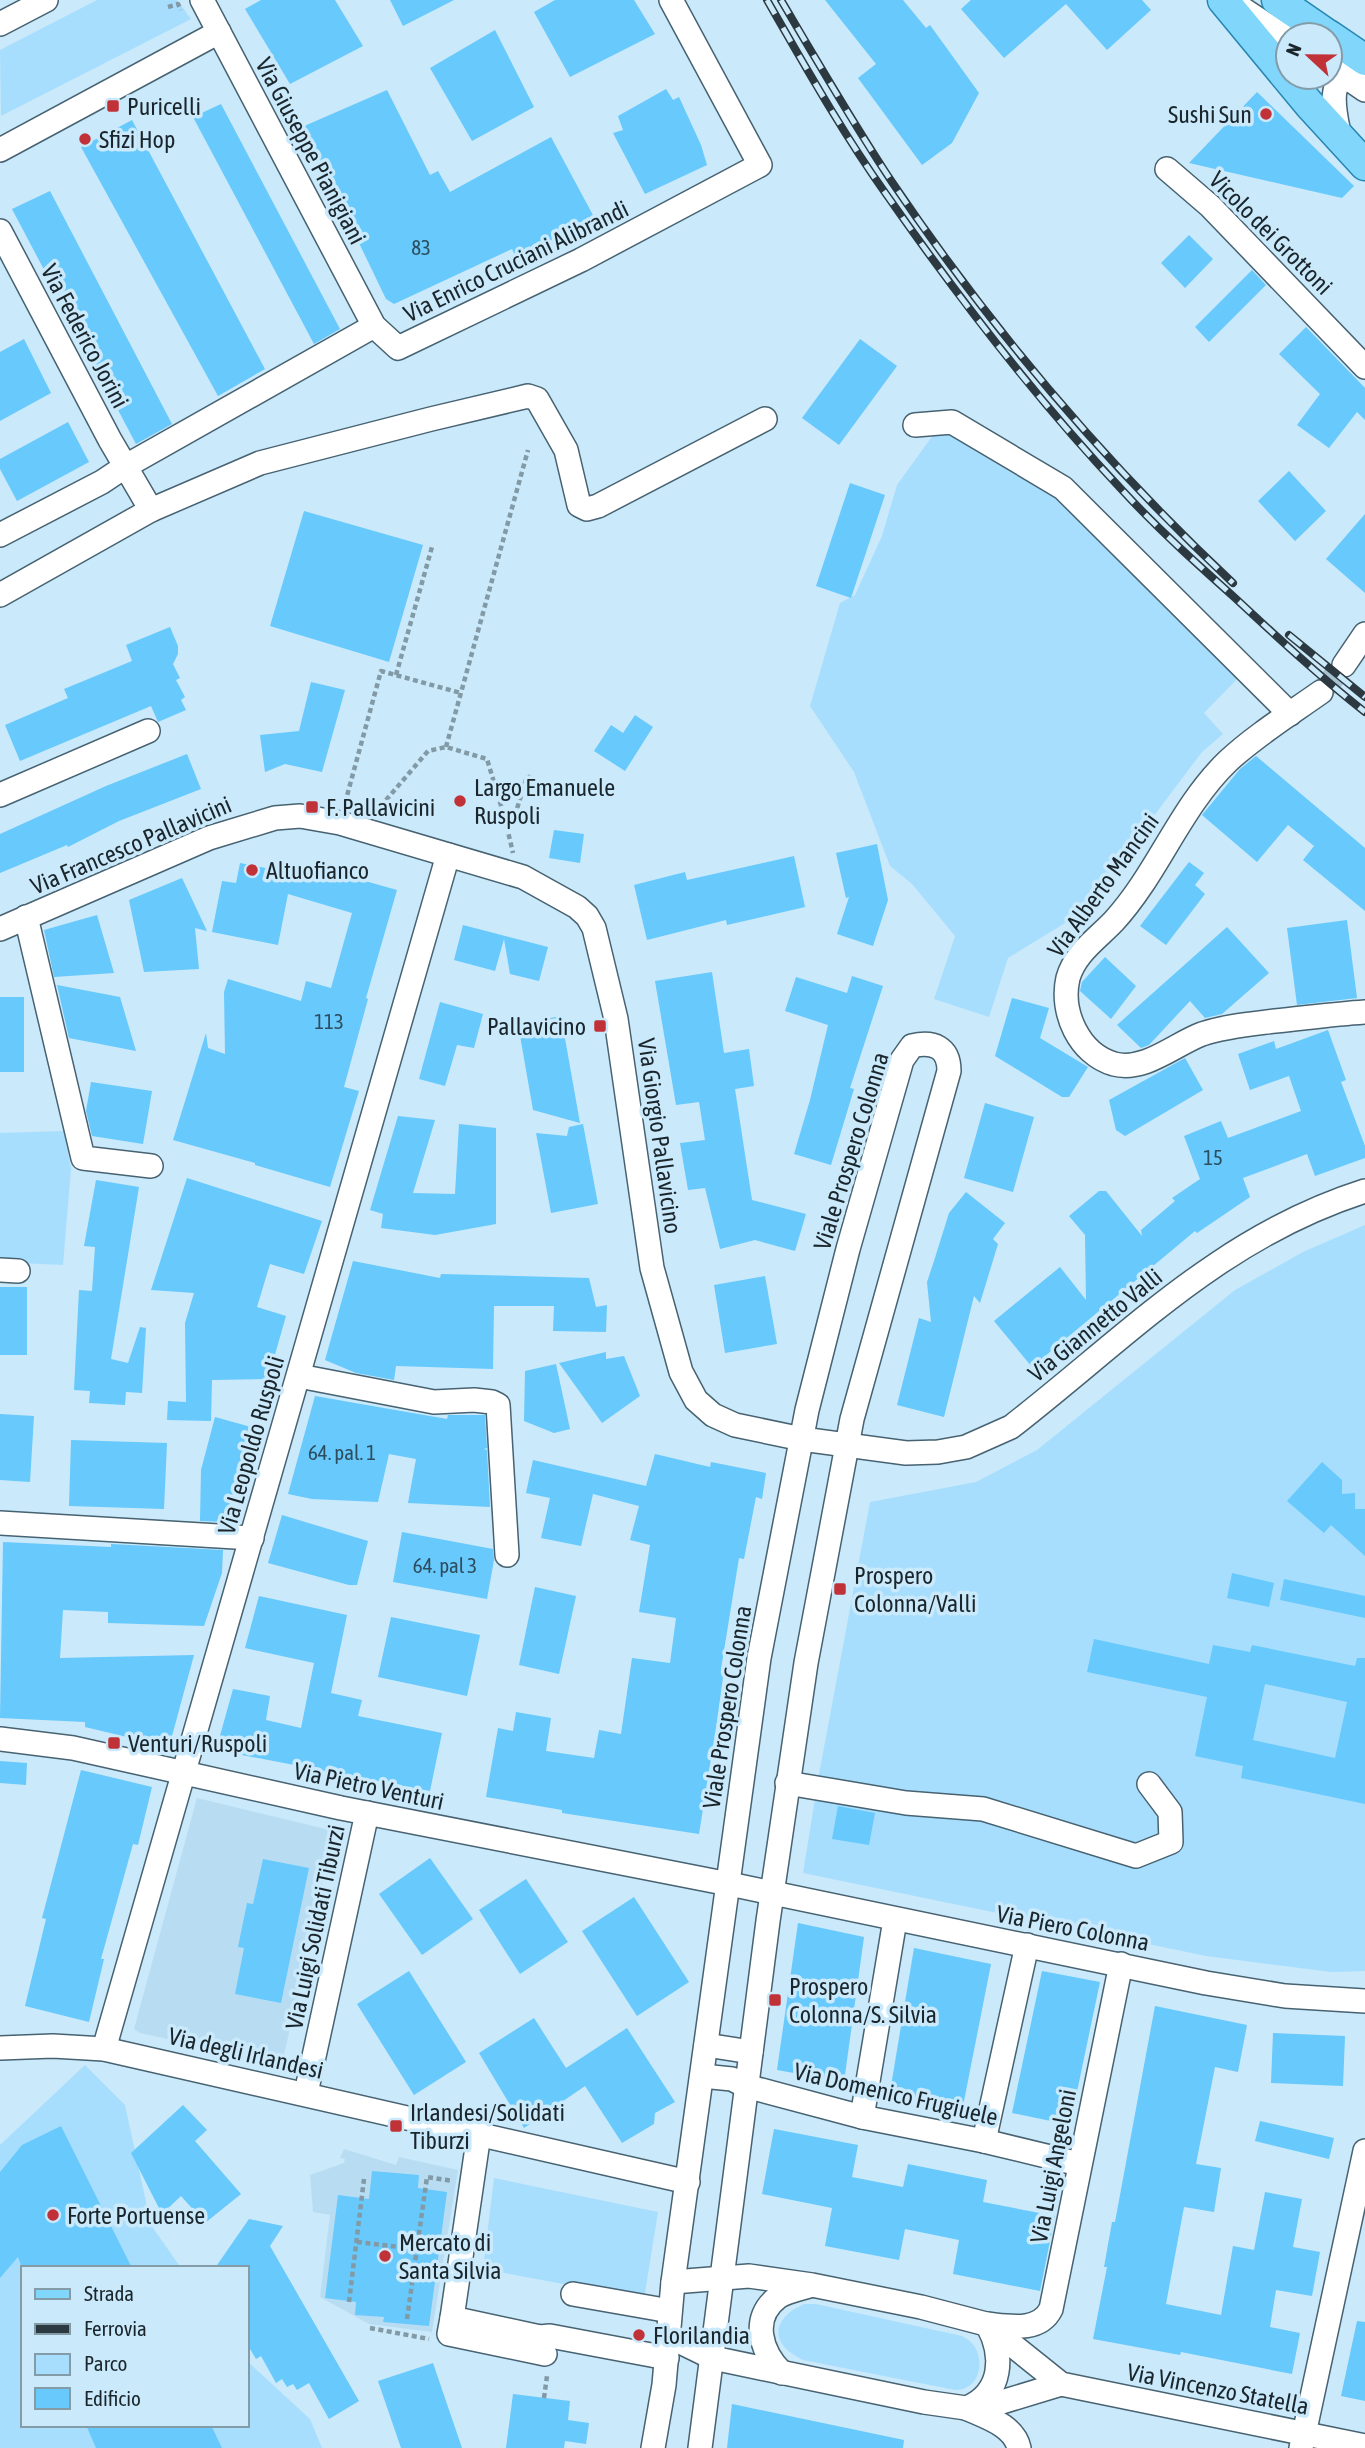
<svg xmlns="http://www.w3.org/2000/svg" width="1365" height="2448" font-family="'Asap Condensed',sans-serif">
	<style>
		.built { fill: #b8ddf3 }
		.green { fill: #a8defd }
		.building { fill: #67c9fc; fill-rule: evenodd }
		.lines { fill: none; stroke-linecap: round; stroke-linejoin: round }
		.minor-tunnel { stroke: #a7c2d1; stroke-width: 23; stroke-dasharray: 23 11; stroke-linecap: butt }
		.minor-casing { stroke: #476271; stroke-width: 26 }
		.major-casing { stroke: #2686b1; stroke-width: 33 }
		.path { stroke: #8299a6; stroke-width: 4.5; stroke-dasharray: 5 3.5; stroke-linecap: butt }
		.minor { stroke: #fff; stroke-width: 23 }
		.major { stroke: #81d6fb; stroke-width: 30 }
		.rail-casing { stroke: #2c3941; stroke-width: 8 }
		.rail { stroke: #cae9fa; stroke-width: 5; stroke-dasharray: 16; stroke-linecap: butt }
		.poi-dot { fill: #c13138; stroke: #cae9fa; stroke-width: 2.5 }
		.labels { text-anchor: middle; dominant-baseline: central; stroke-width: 7; stroke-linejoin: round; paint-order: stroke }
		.number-label { font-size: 21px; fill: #2d4e60 }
		.poi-label { font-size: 24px; fill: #1a252c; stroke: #cae9fa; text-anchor: start }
		.street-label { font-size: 24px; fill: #1a252c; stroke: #cae9fa }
	</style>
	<rect width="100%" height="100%" fill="#cae9fa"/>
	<g class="built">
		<path d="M197,1798L334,1831L282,2064L140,2033L134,2029Z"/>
		<path d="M344,2149L396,2165L399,2157L458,2170L432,2332L369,2324L320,2297L330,2215L313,2212L310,2175L344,2163L345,2159L340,2158Z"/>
	</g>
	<g class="green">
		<path d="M97,0H177L191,19L1,116L0,50Z"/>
		<path d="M941,424L1056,491L1239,677L1204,713L1223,734L1202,752L1080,914L1008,958L989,1017L934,999L955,936L912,884L890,866L854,772L810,706L840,603L855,595L882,536L897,485Z"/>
		<path d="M64,1131L71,1169L63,1265L0,1262V1133Z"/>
		<path d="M1365,1225V1971L1331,1972L1206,1956L803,1873L819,1774L870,1502L976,1482L1037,1450L1235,1290L1303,1252Z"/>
		<path d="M85,2065L125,2105L151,2225L181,2268H23V2425H247V2361L310,2419L322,2448H0V2145Z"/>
		<path d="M494,2178L658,2212L644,2299L483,2269Z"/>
		<path d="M804,2304H816L962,2336C967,2339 972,2342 975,2347C985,2365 978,2390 955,2390L803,2360C769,2344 771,2319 804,2304Z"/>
	</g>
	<g class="building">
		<path d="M261,0H335L363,46L290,84L245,9Z"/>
		<path d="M390,0H454L403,26Z"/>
		<path d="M555,0H634L655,34L570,77L534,12Z"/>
		<path d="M825,0H903L926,28L930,25L979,93L952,143L922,165L858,78L876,64Z"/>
		<path d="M971,0H1142L1151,10L1107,50L1066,4L1004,58L961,9Z"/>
		<path d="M495,30L534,107L472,141L430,68Z"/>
		<path d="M666,89L673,100L679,97L701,145L707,165L645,194L613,133L623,130L618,116Z"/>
		<path d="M387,90L430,175L438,171L450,192L551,137L594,217L517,259L512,249L394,304L386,299L346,216L349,214L302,127Z"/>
		<path d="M1257,92L1354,186L1342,198L1189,163Z"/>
		<path d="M221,104L340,329L314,344L193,117Z"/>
		<path d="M132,120L265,369L218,396L81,147Z"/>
		<path d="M50,191L172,424L136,444L12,209Z"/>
		<path d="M1189,235L1213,259L1185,288L1161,263Z"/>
		<path d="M1252,270L1266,285L1209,342L1195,327Z"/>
		<path d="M1306,327L1365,388V420L1357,412L1329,448L1297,425L1320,394L1279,354Z"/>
		<path d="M24,339L51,393L0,421V352Z"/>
		<path d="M860,339L897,366L839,445L802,418Z"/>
		<path d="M68,422L89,462L17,501L0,469V459Z"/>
		<path d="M1289,471L1326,511L1295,541L1258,501Z"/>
		<path d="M850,483L885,495L851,598L816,586Z"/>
		<path d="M304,511L423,545L389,662L270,626Z"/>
		<path d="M1365,514V593L1326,559Z"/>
		<path d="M170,627L178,646V654L173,664L180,678L176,680L185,697L181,700L186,710L158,722L151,706L20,761L5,725L68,698L64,689L132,661L126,645Z"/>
		<path d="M311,682L345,690L322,772L285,764L265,772L260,735L299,731Z"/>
		<path d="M635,715L653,727L625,771L594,751L611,725L623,733Z"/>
		<path d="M187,754L201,789L119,821L68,847L67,845L0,873V834L106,786Z"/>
		<path d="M1256,756L1365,848V911L1303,860L1314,846L1288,825L1257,862L1202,815L1240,769Z"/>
		<path d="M554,830L584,834L580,863L549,858Z"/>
		<path d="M877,844L888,900L873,946L837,934L849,897L846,898L836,853Z"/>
		<path d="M794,856L805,907L727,925L726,920L647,940L634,885L685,872L687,880Z"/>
		<path d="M1189,862L1204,873L1195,885L1205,894L1166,945L1140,926Z"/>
		<path d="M240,863L323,879L326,870L397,890L366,998L368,999L344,1087L359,1091L330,1187L255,1165V1163L173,1140L206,1033L208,1048L225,1054L224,992L228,979L301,1001L306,981L331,988L352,913L288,894L278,945L212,932L222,881L236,883Z"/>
		<path d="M182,878L207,931L195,928L199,969L144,972L129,900Z"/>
		<path d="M97,915L114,973L54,977L44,930Z"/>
		<path d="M1347,920L1357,998L1297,1005L1287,928Z"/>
		<path d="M463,925L548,947L539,981L510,974L504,939L495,971L454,960Z"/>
		<path d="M1227,927L1269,973L1222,1014L1205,1018L1190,1001L1149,1045L1141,1048L1117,1025Z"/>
		<path d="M1105,957L1136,986L1111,1019L1080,991L1082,982Z"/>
		<path d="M712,972L724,1053L749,1049L754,1086L735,1089L752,1200L806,1214L795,1251L755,1240L720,1249L705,1188L688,1190L680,1143L705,1140L699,1102L676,1105L655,981Z"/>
		<path d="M852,976L883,986L850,1088L854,1089L831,1165L794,1154L810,1100L828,1025L785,1011L796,977L847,993Z"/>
		<path d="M57,985L120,997L136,1051L69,1038Z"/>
		<rect x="0" y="997" width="24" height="75"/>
		<path d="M1012,998L1049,1008L1040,1038L1088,1067L1069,1097H1062L995,1056Z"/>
		<path d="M440,1002L483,1014L474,1048L457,1045L445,1086L419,1079Z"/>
		<path d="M561,1016L580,1123L533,1110L518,1024Z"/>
		<path d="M1328,1030L1346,1080L1341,1082L1365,1146V1158L1315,1176L1307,1154L1243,1178L1250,1197L1197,1233L1195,1231L1032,1367L994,1321L1060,1267L1086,1300L1085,1235L1069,1216L1099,1191H1106L1142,1236L1141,1230L1175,1201L1172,1198L1200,1179L1184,1136L1221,1121L1228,1138L1301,1111L1289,1076L1250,1090L1238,1054L1274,1041L1276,1049Z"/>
		<path d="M1185,1058L1203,1090L1125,1136L1116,1130L1109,1100Z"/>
		<path d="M91,1082L152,1091L143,1144L92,1136L86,1111Z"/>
		<path d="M985,1103L1034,1117L1013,1192L964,1178Z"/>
		<path d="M398,1116L435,1120L413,1193L455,1194L459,1124L496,1128V1224L435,1235L381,1228L383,1214L370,1210Z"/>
		<path d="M583,1124L598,1204L551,1213L536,1133L567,1136L569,1127Z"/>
		<path d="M187,1178L322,1221L304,1274L270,1264L257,1307L286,1316L268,1379L212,1380L211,1421L167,1420L168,1401L186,1402L185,1323L194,1293L151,1290Z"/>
		<path d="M96,1180L139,1187L111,1359L128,1363L140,1327L146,1328L142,1393L126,1392L125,1405L89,1403L90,1391L74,1390L79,1290L92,1291L95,1247L84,1246Z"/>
		<path d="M966,1192L1005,1223L993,1239L998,1244L980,1303L974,1296L944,1417L897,1405L919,1318L931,1322L927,1282L934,1261L949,1213Z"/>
		<path d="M353,1261L440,1278L441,1274L589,1278L596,1307L607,1305L606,1332L553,1331L554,1306H494L493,1369L396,1366L394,1380L356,1373L325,1360Z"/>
		<path d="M765,1276L777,1344L725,1353L714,1285Z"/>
		<rect x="0" y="1287" width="27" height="68"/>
		<path d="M606,1352V1359L624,1356L640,1396L602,1423L559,1363Z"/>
		<path d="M556,1364L570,1429L554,1433L524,1421L525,1371Z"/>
		<path d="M315,1396L447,1419L448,1415H485L487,1448L484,1449L487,1450L490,1507L408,1503L416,1459L389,1454L378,1502L312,1499L288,1494Z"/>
		<path d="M0,1414L34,1416L30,1482L0,1480Z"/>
		<path d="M215,1417L251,1427L225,1522L200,1521L201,1470Z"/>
		<path d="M71,1440L167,1443L164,1509L69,1506Z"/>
		<path d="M655,1454L710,1467L711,1462L766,1473L762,1499L756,1497L744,1559L739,1558L721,1669L724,1670L717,1721L699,1834L562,1813V1810L486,1797L498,1728L513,1731L516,1712L551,1718L546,1751L594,1758L599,1730L621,1734L632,1658L670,1663L676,1618L639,1612L650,1545L630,1540L639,1506L593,1494L581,1546L541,1538L550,1498L526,1493L533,1460L646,1486Z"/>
		<path d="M1322,1462L1342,1480V1494L1355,1493V1509H1365V1556L1331,1525L1324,1533L1287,1501Z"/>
		<path d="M282,1515L368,1541L357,1585H349L268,1563Z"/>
		<path d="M402,1532L493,1549L494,1560L487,1599L393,1582Z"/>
		<path d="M3,1542L111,1547V1544L223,1550L222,1573L204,1626L108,1623V1612L63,1610L60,1658L194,1655L169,1747L85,1727V1722L0,1718Z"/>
		<path d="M1232,1573L1274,1583L1269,1607L1227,1598Z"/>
		<path d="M1284,1579L1365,1596V1618L1280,1600Z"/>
		<path d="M535,1587L576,1596L559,1674L519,1665Z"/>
		<path d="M259,1596L347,1615L331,1693L362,1700L358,1716L442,1733L430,1791L216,1750L233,1689L270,1696L266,1720L301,1728L314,1663L245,1648Z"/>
		<path d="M391,1617L480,1635L467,1696L378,1677Z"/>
		<path d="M1094,1639L1209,1664L1213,1645L1250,1652L1252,1645L1355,1666L1357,1658H1365V1804L1241,1778L1243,1766L1195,1756L1207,1697L1087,1672ZM1265,1684L1347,1702L1335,1758L1253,1740Z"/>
		<path d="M0,1761L27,1763L26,1785L0,1783Z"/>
		<path d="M81,1770L152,1787L138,1845L133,1844L101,1959H104L89,2022L25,2006L46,1919L42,1918Z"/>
		<path d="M838,1806L875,1813L869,1845L832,1839Z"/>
		<path d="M430,1858L473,1919L422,1955L379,1894Z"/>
		<path d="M263,1859L309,1868L281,2003L235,1994L244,1948L238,1947L247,1903L253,1904Z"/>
		<path d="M526,1879L568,1942L520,1974L479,1910Z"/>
		<path d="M634,1897L689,1982L637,2016L582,1931Z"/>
		<path d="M798,1923L864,1937L844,2082L777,2070Z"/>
		<path d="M914,1948L991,1964L963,2106L890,2092Z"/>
		<path d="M409,1971L466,2062L414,2095L357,2004Z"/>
		<path d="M1042,1971L1100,1982L1070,2125L1012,2113Z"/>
		<path d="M1155,2006L1247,2025L1238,2072L1215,2067L1196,2164L1221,2168L1214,2212L1184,2207L1166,2304L1221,2315L1233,2246L1254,2250L1265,2192L1302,2199L1293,2247L1320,2252L1312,2296L1276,2290L1270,2327L1300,2333L1292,2374L1181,2352L1180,2355L1093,2339L1107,2267H1104L1112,2222H1115Z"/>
		<path d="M534,2018L566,2068L627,2028L675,2102L655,2113L654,2124L622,2143L585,2086L524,2128L479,2053Z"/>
		<path d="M1273,2033L1345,2036L1343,2086L1271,2083Z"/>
		<path d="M183,2105L207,2130L195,2141L241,2194L205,2223L181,2196L162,2214L131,2153Z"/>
		<path d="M1260,2121L1334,2138L1329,2159L1255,2141Z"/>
		<path d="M61,2126L132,2268H22L18,2257L0,2278V2172L22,2145Z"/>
		<path d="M774,2129L858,2145L852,2177L903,2187L908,2164L987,2180L983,2202L1055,2216L1040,2291L953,2274L959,2240L905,2229L899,2260L825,2246L832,2208L762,2194Z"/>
		<path d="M372,2171L419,2175L418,2188L447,2192L429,2326L383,2322L384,2317L355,2315L356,2302L325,2298L338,2195L369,2199Z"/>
		<path d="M249,2219L283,2226L270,2246L359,2401L329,2419L309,2383L297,2390L293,2384L287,2387L282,2379L276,2383L261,2356L256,2359L247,2344V2268H215Z"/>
		<path d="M1357,2321L1365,2322V2401L1341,2396Z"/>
		<path d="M433,2363L462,2448H401L378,2381Z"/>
		<path d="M513,2394L570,2401L568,2420L589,2423L586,2444L565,2441L564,2448H506Z"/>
		<path d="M732,2404L904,2440L903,2448H727Z"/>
		<path d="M86,2425H211L222,2448H96Z"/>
	</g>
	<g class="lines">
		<path class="minor-tunnel" d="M1321,692L1344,665"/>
		<defs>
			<g id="minor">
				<path d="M202,0L374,326L398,348L581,260L760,165L671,0"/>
				<path d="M1232,2L1288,39"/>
				<path d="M0,24L46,0"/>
				<path d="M1333,68L1365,90"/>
				<path d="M1340,138C1334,108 1323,73 1365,68"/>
				<path d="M0,150L219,32"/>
				<path d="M1167,169L1210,206L1365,367"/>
				<path d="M0,231L110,440L151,510"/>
				<path d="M915,425L952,422L1063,488L1290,714"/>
				<path d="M0,535L102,482L126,466L374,326"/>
				<path d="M0,595L151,510L260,463L431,419L528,396L537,399L566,450L579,505L587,509L598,506L765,419"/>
				<path d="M1344,665L1365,634"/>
				<path d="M1321,692C1290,714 1256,735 1228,761C1180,807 1158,873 1114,921C1097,939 1075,953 1068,978C1060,1012 1079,1054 1114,1064C1145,1072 1175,1044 1202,1034C1226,1026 1251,1024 1275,1021C1305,1018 1335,1014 1365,1012"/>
				<path d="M0,795L148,731"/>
				<path d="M26,917L83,1158L151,1166"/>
				<path d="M0,929L209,838L275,818L300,816L340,823L523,877L577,907L587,916L594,928L616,1019L652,1268L681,1372L696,1400L713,1415L735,1425L802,1439L906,1453L938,1452L966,1447L1011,1427C1127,1337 1220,1237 1365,1191"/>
				<path d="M0,1270L18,1271"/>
				<path d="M299,1376L434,1402L474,1400L492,1402L498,1405L507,1555"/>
				<path d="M0,1523L252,1538"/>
				<path d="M0,1739L73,1748L341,1808L739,1886L1206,1983L1285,1996L1365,2001"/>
				<path d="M787,1783L906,1803L983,1809L1136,1856L1171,1842L1170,1812L1149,1784"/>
				<path d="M706,2045L751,2052"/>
				<path d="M0,2048L53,2046L104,2049L688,2182"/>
				<path d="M104,2049L448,855"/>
				<path d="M702,2076L732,2079L746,2086L862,2117L984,2141L1079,2164"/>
				<path d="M306,2093L367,1813"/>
				<path d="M862,2117L895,1920"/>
				<path d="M479,2134L452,2318L540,2337L550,2336L667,2358"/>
				<path d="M984,2141L1027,1945"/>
				<path d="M673,2282L749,2276L812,2285L921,2307L986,2324L1061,2384L1365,2446"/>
				<path d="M573,2294L670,2311"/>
				<path d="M452,2318L449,2334L545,2354"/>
				<path d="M986,2324C1008,2326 1039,2333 1051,2309L1121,1964"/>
				<path d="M668,2336L713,2358L924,2402L966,2408L992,2405L1061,2384"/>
				<path d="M782,2373C761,2352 750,2318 778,2297C787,2291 799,2289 809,2286"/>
				<path d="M969,2407C1002,2392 1004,2356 988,2326"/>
				<path d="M966,2408C985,2417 1014,2425 1019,2448"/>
				<path d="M653,2448L664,2385L673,2282L759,1658L807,1410L848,1249L902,1060L912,1046C933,1041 949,1047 949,1071L852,1419L806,1663L768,1921L700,2448"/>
				<path d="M1301,2448L1365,2151"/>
			</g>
			<g id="major">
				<path d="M1223,0L1309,104L1365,165"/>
				<path d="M1277,0L1328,35"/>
				<path d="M1330,36L1365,60"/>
			</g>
		</defs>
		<use href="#minor" class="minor-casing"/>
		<use href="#major" class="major-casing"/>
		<g class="path">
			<path d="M168,7L178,4L181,10"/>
			<path d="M396,675L432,547"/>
			<path d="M446,747L528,450"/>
			<path d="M345,803L381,671L461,693"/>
			<path d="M375,813L428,751L446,747L487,759L505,819L513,853"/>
			<path d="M505,819L516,812L527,776L545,786"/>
			<path d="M357,2242L417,2249"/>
			<path d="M349,2302L364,2179"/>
			<path d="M407,2319L427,2177L453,2181"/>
			<path d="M370,2328L429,2339"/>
			<path d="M544,2398L547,2376"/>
		</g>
		<use href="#minor" class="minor"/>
		<use href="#major" class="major"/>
		<defs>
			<g id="rail">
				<path d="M767,0C805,66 842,132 886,194C958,297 1036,399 1123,491C1158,529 1196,563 1234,597C1277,637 1319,676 1365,712"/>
				<path d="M781,0C817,61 853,123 892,182C990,327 1105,463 1233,583"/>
				<path d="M1289,635L1365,697"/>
			</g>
		</defs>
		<use href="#rail" class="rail-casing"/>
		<use href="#rail" class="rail"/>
	</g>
	<g class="poi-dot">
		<rect x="106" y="99" width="14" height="14" rx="3.5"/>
		<circle cx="1266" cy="114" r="7"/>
		<circle cx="85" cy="139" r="7"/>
		<circle cx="460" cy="801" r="7"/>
		<rect x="305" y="800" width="14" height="14" rx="3.5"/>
		<circle cx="252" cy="870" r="7"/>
		<rect x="593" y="1019" width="14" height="14" rx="3.5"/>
		<rect x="833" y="1582" width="14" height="14" rx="3.5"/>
		<rect x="107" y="1736" width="14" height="14" rx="3.5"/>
		<rect x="768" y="1993" width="14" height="14" rx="3.5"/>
		<rect x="389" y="2119" width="14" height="14" rx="3.5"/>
		<circle cx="53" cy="2215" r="7"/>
		<circle cx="385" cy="2256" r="7"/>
		<circle cx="639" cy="2335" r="7"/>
	</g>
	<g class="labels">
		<g class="number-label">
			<text x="421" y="247">83</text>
			<text x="329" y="1021">113</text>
			<text x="1213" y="1157">15</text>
			<text x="342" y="1452">64. pal. 1</text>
			<text x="445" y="1565">64. pal 3</text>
		</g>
		<g class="poi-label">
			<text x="127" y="106">Puricelli</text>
			<text x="1252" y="114" text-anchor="end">Sushi Sun</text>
			<text x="99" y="139">Sfizi Hop</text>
			<text x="474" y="787">Largo Emanuele<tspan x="474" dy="28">Ruspoli</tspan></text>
			<text x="326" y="807">F. Pallavicini</text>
			<text x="266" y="870">Altuofianco</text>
			<text x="586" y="1026" text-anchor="end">Pallavicino</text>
			<text x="854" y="1575">Prospero<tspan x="854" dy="28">Colonna/Valli</tspan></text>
			<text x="128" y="1743">Venturi/Ruspoli</text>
			<text x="789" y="1986">Prospero<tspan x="789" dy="28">Colonna/S. Silvia</tspan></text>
			<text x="410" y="2112">Irlandesi/Solidati<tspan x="410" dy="28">Tiburzi</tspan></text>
			<text x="67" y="2215">Forte Portuense</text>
			<text x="399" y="2242">Mercato di<tspan x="399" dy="28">Santa Silvia</tspan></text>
			<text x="653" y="2335">Florilandia</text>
		</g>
		<g class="street-label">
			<text transform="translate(311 151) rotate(62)">Via Giuseppe Pianigiani</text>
			<text transform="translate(1271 233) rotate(45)">Vicolo dei Grottoni</text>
			<text transform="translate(516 261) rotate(-26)">Via Enrico Cruciani Alibrandi</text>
			<text transform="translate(85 336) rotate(62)">Via Federico Jorini</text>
			<text transform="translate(131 845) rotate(-23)">Via Francesco Pallavicini</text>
			<text transform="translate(1103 885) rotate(-54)">Via Alberto Mancini</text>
			<text transform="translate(660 1136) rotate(82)">Via Giorgio Pallavicino</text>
			<text transform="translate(851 1151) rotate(-73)">Viale Prospero Colonna</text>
			<text transform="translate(1095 1325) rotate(-39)">Via Giannetto Valli</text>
			<text transform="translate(251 1445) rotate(-74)">Via Leopoldo Ruspoli</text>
			<text transform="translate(727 1707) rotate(-81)">Viale Prospero Colonna</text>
			<text transform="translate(369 1786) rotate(12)">Via Pietro Venturi</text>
			<text transform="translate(315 1927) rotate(-78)">Via Luigi Solidati Tiburzi</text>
			<text transform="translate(1073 1928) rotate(11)">Via Piero Colonna</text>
			<text transform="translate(246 2053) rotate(13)">Via degli Irlandesi</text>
			<text transform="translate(896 2094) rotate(13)">Via Domenico Frugiuele</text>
			<text transform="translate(1053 2166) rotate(-79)">Via Luigi Angeloni</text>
			<text transform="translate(1218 2389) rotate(11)">Via Vincenzo Statella</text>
		</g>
	</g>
	<rect x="21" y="2266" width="228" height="161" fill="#cae9fa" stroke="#849ba8" stroke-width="2"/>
	<rect x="35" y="2289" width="35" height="10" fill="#81d6fb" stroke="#849ba8" stroke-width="2"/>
	<text x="84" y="2301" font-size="21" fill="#1a252c">Strada</text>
	<rect x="35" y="2324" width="35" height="10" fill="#2c3941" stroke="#849ba8" stroke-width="2"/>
	<text x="84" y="2336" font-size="21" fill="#1a252c">Ferrovia</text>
	<rect x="35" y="2354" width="35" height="21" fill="#a8defd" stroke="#849ba8" stroke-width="2"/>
	<text x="84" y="2371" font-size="21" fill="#1a252c">Parco</text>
	<rect x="35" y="2388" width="35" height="21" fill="#67c9fc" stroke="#849ba8" stroke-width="2"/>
	<text x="84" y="2406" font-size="21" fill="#1a252c">Edificio</text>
	<g transform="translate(1309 56) rotate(292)"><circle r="33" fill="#cae9fa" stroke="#849ba8" stroke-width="2"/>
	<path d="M0-5L12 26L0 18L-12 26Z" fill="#c13138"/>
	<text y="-10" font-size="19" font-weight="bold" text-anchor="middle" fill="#1a252c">N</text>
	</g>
</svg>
